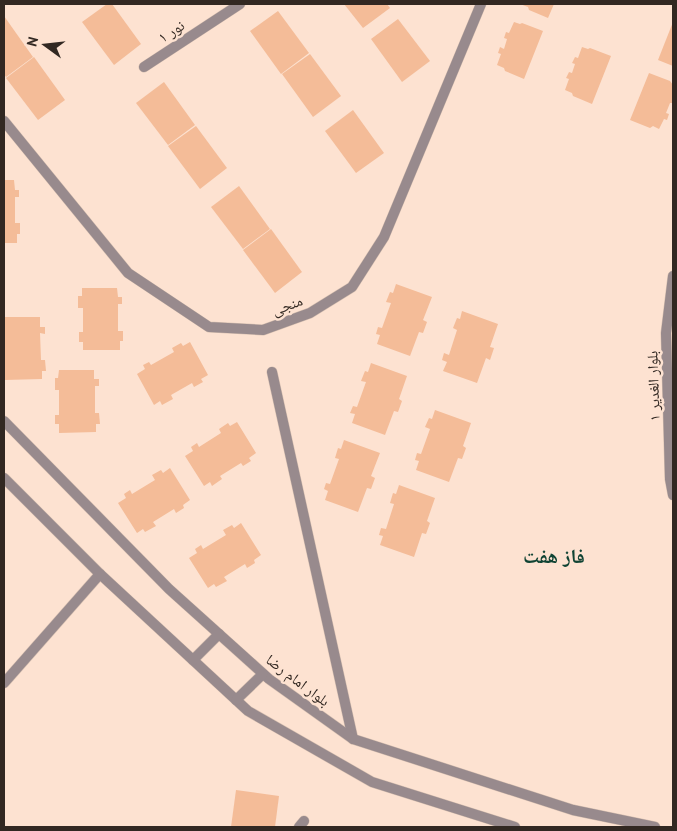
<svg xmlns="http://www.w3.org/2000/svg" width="677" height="831" font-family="'PT Sans','Noto Naskh Arabic',sans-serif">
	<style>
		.building { fill: #f4bc98 }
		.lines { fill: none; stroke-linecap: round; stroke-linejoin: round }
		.minor-casing { stroke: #d8c1b2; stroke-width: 11 }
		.tertiary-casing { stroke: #d8c1b2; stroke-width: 11 }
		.minor { stroke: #988a8d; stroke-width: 10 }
		.tertiary { stroke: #988a8d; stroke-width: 10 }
		.labels { text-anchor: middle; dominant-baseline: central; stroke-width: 5; stroke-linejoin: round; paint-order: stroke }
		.street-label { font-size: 15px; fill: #322822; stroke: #fde2d1 }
		.district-label { font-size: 20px; font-weight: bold; fill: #104333; stroke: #fde2d1 }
	</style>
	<rect width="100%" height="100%" fill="#fde2d1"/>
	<g class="building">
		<path d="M107,4H112L141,44L114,65L82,22Z"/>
		<path d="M344,4H387L390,8L363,28Z"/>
		<path d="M520,4H554L548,18L529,10L528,7Z"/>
		<path d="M278,11L309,53L281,74L250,31Z"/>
		<path d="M4,16L33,57L6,77L4,74Z"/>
		<path d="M398,19L430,61L402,82L371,39Z"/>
		<path d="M514,22L520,24L522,23L543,31L524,79L505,71L504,68L497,65L501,54L498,53L500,47L504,49L507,39L504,38L506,32L509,33Z"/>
		<path d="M673,22V66L658,60Z"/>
		<path d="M582,47L588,49L590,48L611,56L592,104L573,96L572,93L565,90L569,79L566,78L569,72L572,73L575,64L572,63L575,57L578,58Z"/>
		<path d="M310,54L341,96L313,117L282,74Z"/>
		<path d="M34,57L65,100L38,120L6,78Z"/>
		<path d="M649,73L670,81L673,85V103H670L666,113L669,114L667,120L664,119L659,129L653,126L650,128L630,120Z"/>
		<path d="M164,82L195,125L168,145L136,103Z"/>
		<path d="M353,110L384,153L356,173L325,131Z"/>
		<path d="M196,126L227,168L200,189L168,146Z"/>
		<path d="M4,180H14L15,190H19V197H15V223H20V234H17V243H4Z"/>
		<path d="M239,186L270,229L243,249L211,207Z"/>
		<path d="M271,229L302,272L275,293L243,250Z"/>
		<path d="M396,284L432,297L423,320L427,322L423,333L419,332L410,356L377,344L380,335L376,334L378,327L382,328L391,303L386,302L390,292L393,293Z"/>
		<path d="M82,288H117L118,297H122V304H118V331H123V341H120V350H83V342H79V332H83V308H78V296H82Z"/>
		<path d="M462,311L498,324L490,347L494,348L490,360L486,358L477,383L443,371L447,362L442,360L444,353L449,355L457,330L453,328L457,318L460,319Z"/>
		<path d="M4,317H40V327H45V334L40,333L41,360H45L46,371H42V379L5,380Z"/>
		<path d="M190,342L208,375L201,379L203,382L194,387L192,383L171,395L173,399L162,405L160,401L154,405L137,374L145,369L143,365L149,362L151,365L174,352L172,348L181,343L183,346Z"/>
		<path d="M371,363L407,376L399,399L402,401L398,412L394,411L385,435L352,423L355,414L350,413L353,406L357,407L366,382L361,381L365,371L368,372Z"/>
		<path d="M59,370H94V379H99V386H95V413H99L100,424H96V432L59,433V424H55V415H59V390H55V378H58Z"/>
		<path d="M435,410L471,423L463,446L466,448L462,459L458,458L449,482L416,470L419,461L415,460L417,453L421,454L430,429L425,427L429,418L432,419Z"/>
		<path d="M237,422L256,453L249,458L251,461L243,466L241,463L220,476L222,479L212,486L210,482L204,486L185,456L193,451L191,447L197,443L199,447L221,433L219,429L228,423L230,426Z"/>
		<path d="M344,440L380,453L371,476L375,478L371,489L367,488L358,512L325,500L328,491L324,489L326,483L330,484L339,459L335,458L338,448L341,449Z"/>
		<path d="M170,468L190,500L183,505L184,508L176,513L174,509L153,522L156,526L145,532L143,529L137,533L118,503L126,498L124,494L130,490L132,494L155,480L152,475L161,470L163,473Z"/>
		<path d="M399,485L435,498L427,521L430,523L426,534L422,533L414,557L380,545L383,536L379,535L381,528L386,529L394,504L390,503L393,493L396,494Z"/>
		<path d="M241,523L261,555L254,560L255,563L247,568L245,564L224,577L227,581L216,587L214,584L208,588L189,558L197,553L195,549L201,545L203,549L226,535L223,530L232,525L234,528Z"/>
		<path d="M236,790L279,796L275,827H231Z"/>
	</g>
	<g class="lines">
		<defs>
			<g id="minor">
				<path d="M144,67L240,4"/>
				<path d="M4,121L128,273L209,327L263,330L310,313L352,287L384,237L481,4"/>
				<path d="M272,372L353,739"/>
				<path d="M4,683L100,574"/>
				<path d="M299,827L304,821"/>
			</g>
			<g id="tertiary">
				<path d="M673,276L666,333L670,479L673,495"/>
				<path d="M4,421L169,589L269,679L353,739L573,810L655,827"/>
				<path d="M4,478L100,574L248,711L372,782L515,827"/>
				<path d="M193,660L219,634"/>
				<path d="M236,700L263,674"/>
			</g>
		</defs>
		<use href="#minor" class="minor-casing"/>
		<use href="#tertiary" class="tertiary-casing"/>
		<use href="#minor" class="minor"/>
		<use href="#tertiary" class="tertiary"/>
	</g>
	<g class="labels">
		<g class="street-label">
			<text transform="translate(171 31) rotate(-33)">نور ۱</text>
			<text transform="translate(287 305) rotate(-21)">منجی</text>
			<text transform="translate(653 386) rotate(-92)">بلوار الغدیر ۱</text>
			<text transform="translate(298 680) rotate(37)">بلوار امام رضا</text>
		</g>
		<g class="district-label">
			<text x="554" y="556">فاز هفت</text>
		</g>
	</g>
	<rect width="677" height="831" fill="none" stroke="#322822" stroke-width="10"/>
	<g transform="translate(45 45) rotate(285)" stroke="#fde2d1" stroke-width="4" paint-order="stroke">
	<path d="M0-4L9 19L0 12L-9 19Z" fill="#322822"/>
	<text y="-8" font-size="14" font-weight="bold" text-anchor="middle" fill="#322822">N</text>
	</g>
</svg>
